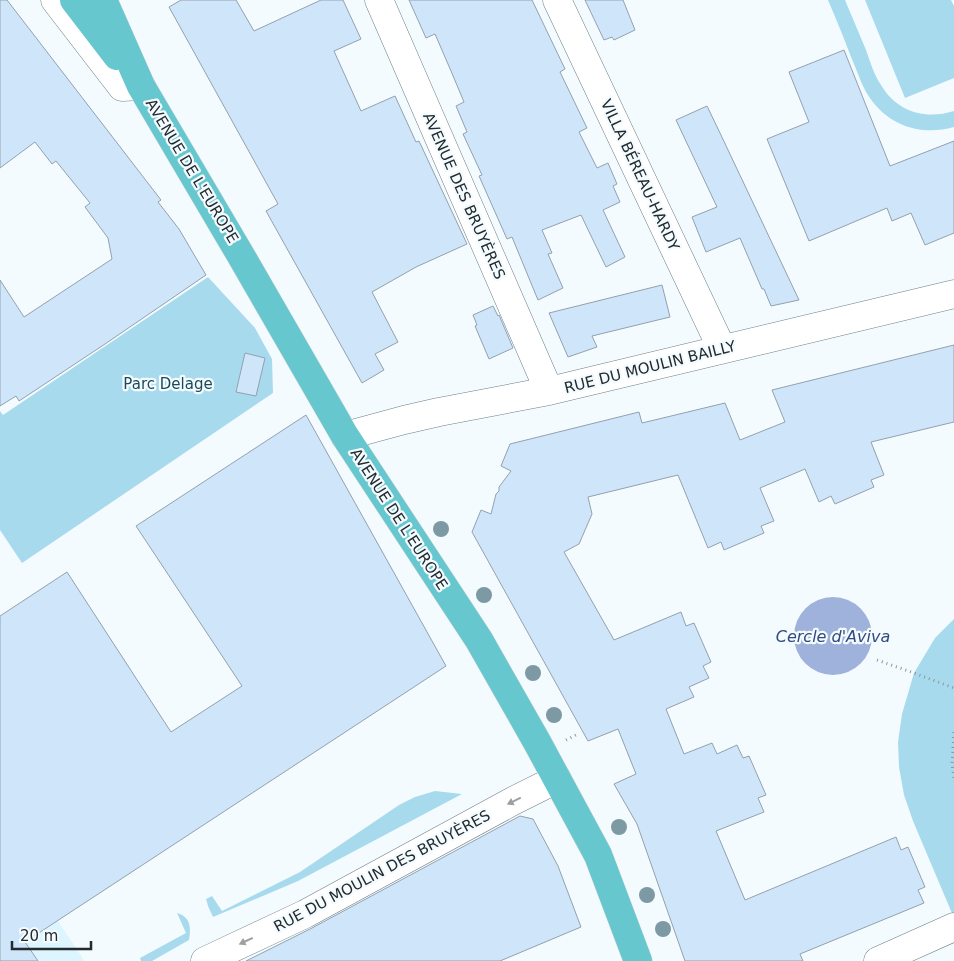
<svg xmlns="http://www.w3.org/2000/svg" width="954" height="961" font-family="'DejaVu Sans',sans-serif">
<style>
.built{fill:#ddf5fe}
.green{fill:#a8daee}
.water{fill:#9fb2db}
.building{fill:#cee5fa;stroke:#93a1ae}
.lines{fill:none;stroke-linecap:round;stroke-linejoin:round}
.minor-casing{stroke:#6d7f87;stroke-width:29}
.major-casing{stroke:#d3d5d5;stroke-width:29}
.path{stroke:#8d9598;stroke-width:3;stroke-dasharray:1 4;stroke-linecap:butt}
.minor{stroke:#fff;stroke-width:28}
.major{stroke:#66c7ce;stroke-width:28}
.tree{fill:#7d99a3}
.oneway{fill:#9ca0a1}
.labels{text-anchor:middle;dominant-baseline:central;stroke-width:4.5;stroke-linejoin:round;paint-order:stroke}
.street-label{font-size:15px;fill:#232b2e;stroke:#f3fbff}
.park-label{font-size:15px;fill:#1c4958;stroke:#f3fbff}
.water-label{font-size:16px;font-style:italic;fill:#33497e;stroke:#f3fbff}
</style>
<rect width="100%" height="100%" fill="#f3fbff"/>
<path class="built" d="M 0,835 L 80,954 L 84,961 L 0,961 Z"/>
<path class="green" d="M 828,0 L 845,0 C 852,17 859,33 866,50 C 870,61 874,75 881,85 C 897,112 925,120 954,111 L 954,127 C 918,137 885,124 866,92 C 860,81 856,68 851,57 C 844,38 836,19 828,0 Z
M 865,0 L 951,0 L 954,6 L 954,78 L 905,98 Z
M 208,277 L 255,328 L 272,359 L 273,393 L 22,563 L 0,530 L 0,411 L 3,415 Z
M 954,619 L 954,918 L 913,821 L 904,795 L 899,767 L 898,742 L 902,714 L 914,673 L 935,638 Z
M 435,791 L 462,794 L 298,881 L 213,917 L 208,906 L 206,899 L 212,896 L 222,911 L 300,872 L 399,805 L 415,797 Z
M 177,913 C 191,917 191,928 189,940 L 152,961 L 141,961 L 140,958 L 186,933 Z"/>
<path class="water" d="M794 636a39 39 0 1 1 78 0a39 39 0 1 1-78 0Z"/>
<path class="building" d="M 0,0 L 7,0 L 161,200 L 158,202 L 179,229 L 206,275 L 105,344 L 19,401 L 16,396 L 0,406 L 0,280 L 24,317 L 112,259 L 108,238 L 85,207 L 90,203 L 56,161 L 52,164 L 35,142 L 0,168 Z
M 181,0 L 236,0 L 254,31 L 321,0 L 343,0 L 361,39 L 334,51 L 361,111 L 395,96 L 416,142 L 419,141 L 467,244 L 416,267 L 372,292 L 398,342 L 375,354 L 384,370 L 362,383 L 266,211 L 278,204 L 169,7 Z
M 409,0 L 532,0 L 565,69 L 560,72 L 587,128 L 579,132 L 597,168 L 608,163 L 617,184 L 613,186 L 620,202 L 603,210 L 625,257 L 606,267 L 581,215 L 542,230 L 552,253 L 548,254 L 563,288 L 538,300 L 512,237 L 507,239 L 479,176 L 482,175 L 463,134 L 467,132 L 456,106 L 464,102 L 451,71 L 435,34 L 426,38 Z
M 585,0 L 623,0 L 635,30 L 614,40 L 612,37 L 604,40 Z
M 844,50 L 890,166 L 954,141 L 954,233 L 925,245 L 911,213 L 892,221 L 887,208 L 809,241 L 767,139 L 809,122 L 789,72 Z
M 707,106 L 720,133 L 799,300 L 771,306 L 764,289 L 762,289 L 740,238 L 706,252 L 692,217 L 717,207 L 676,120 Z
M 662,285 L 670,317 L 592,336 L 597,347 L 568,357 L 549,313 Z
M 493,306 L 498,316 L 499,315 L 513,348 L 489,359 L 475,326 L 477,325 L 473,315 Z
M 954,345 L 954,422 L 871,442 L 884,475 L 871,480 L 874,487 L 835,504 L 831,496 L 819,502 L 805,469 L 760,488 L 774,521 L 761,526 L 764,533 L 724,550 L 721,542 L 708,548 L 678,475 L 588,497 L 592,514 L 579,544 L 564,552 L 614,640 L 681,612 L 686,626 L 694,623 L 711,662 L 703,666 L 709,678 L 689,687 L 694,697 L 666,709 L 684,754 L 712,743 L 717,754 L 737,745 L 743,758 L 749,756 L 766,795 L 758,798 L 764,812 L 716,831 L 745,900 L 896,837 L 901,850 L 908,847 L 925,887 L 918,890 L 924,903 L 800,954 L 803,961 L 685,961 L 637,824 L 614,784 L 636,774 L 618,729 L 588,741 L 472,532 L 481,510 L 491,514 L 496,494 L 499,491 L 499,487 L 511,471 L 501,466 L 510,444 L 639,412 L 642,423 L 725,403 L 740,440 L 785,422 L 772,390 Z
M 245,353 L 265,358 L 256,396 L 236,392 Z
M 306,415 L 446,666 L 25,942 L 38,961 L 0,961 L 0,616 L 67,572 L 171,732 L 242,686 L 136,526 Z
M 520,816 L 533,819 L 558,866 L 581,927 L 500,961 L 246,961 L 312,928 Z"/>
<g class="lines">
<g class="minor-casing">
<path id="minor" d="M 55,0 L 122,87 L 141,86
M 379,0 L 549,391
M 557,0 L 722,349
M 345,436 L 404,420 L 439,412 L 549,391 L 954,294
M 205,961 L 305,914 L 513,801 L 557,779
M 878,961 L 954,927"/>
</g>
<g class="major-casing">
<path id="major" d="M 74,0 L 117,56
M 103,0 L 141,86 L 240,254 L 345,436 L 479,640 L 537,742 L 598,855 L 638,961"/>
</g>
<path class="path" d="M 877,660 L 914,673 L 954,688
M 954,732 L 952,764 L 954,778
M 566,740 L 576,735"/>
<use href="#minor" class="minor"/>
<use href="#major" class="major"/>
</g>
<g class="tree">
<circle cx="441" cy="529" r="8"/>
<circle cx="484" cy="595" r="8"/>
<circle cx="533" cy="673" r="8"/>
<circle cx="554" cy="715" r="8"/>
<circle cx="619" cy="827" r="8"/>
<circle cx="647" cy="895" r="8"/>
<circle cx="663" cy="929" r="8"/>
</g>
<defs><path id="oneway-solid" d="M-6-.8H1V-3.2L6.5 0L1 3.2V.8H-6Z" transform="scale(1.25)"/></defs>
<g class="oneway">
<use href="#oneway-solid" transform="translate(514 801) rotate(154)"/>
<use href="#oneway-solid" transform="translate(246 941) rotate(155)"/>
</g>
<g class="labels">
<g class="street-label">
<text transform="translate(192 171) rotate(59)">AVENUE DE L'EUROPE</text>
<text transform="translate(640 175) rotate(65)">VILLA BÉREAU-HARDY</text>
<text transform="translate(464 196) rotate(66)">AVENUE DES BRUYÈRES</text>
<text transform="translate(650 367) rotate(-14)">RUE DU MOULIN BAILLY</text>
<text transform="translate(399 519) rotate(57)">AVENUE DE L'EUROPE</text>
<text transform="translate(382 871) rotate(-28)">RUE DU MOULIN DES BRUYÈRES</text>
</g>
<g class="park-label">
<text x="168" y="384">Parc Delage</text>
</g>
<g class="water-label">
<text x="833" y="636">Cercle d'Aviva</text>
</g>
</g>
<path d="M12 941v8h79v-8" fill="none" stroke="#232b2e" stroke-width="2.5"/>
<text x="20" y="941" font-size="15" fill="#232b2e" stroke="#f3fbff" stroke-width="4" paint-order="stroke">20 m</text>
</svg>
